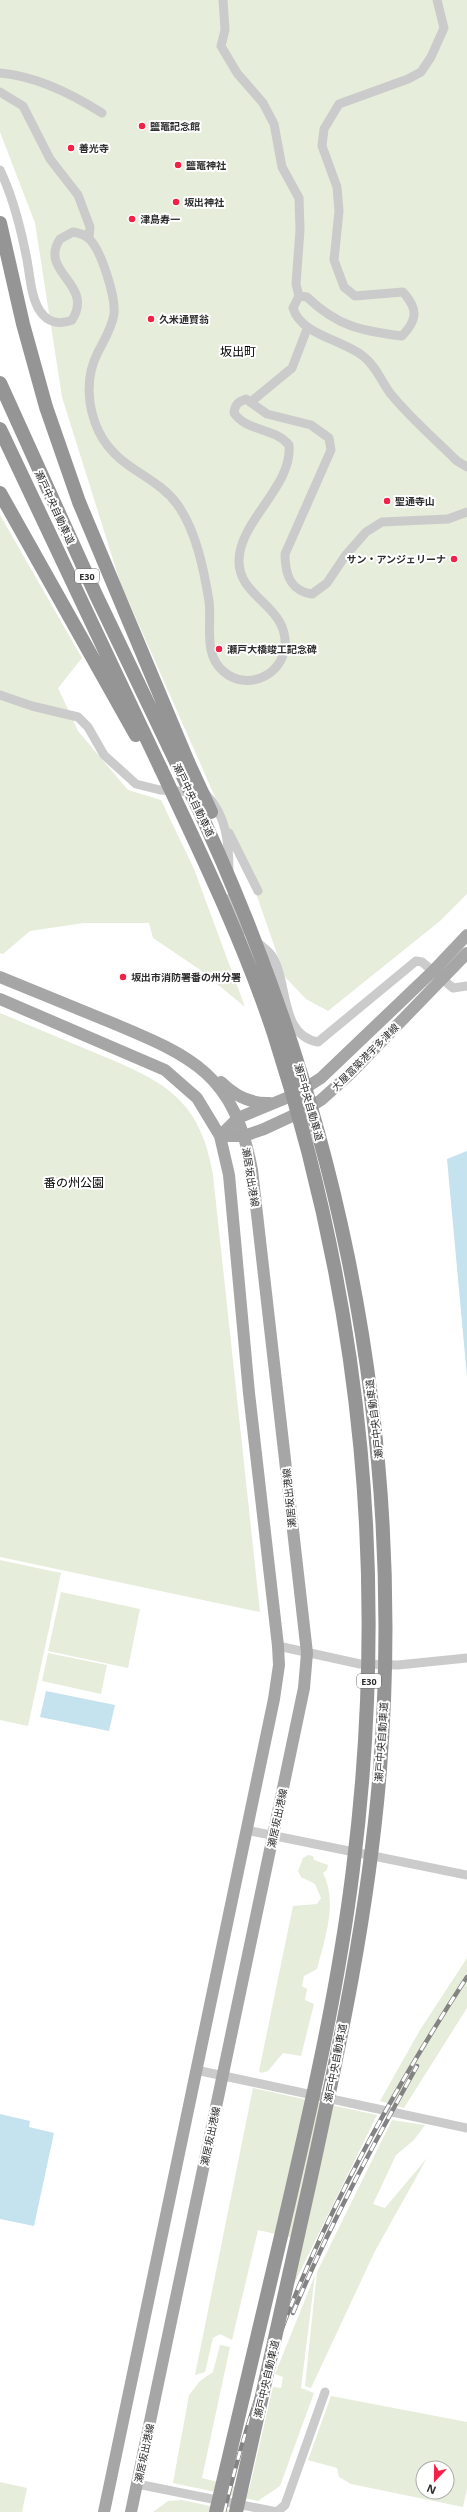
<svg xmlns="http://www.w3.org/2000/svg" width="467" height="2512" font-family="'Noto Sans','Noto Sans JP',sans-serif">
<style>
.green{fill:#e6edda;fill-rule:evenodd}
.water{fill:#c4e3ee}
.lines{fill:none;stroke-linecap:round;stroke-linejoin:round}
.minor{stroke:#cbcbcb;stroke-width:9}
.major{stroke:#a6a6a6;stroke-width:12}
.highway{stroke:#959595;stroke-width:14}
.rail-casing{stroke:#838383;stroke-width:4.5}
.rail{stroke:#fff;stroke-width:3;stroke-dasharray:9;stroke-linecap:butt}
.highway-bridge{stroke:#959595;stroke-width:14}
.poi-dot{fill:#f32148;stroke:#fff;stroke-width:1.5}
.labels{text-anchor:middle;dominant-baseline:central;stroke-width:4;stroke-linejoin:round;paint-order:stroke}
.shield{fill:#fff;stroke:#6d6d6d;stroke-width:1}
.shield-label{font-size:9px;font-weight:bold;fill:#2e2e2e}
.poi-label{font-size:10px;font-weight:bold;fill:#2e2e2e;stroke:#fff;text-anchor:start}
.street-label{font-size:10px;fill:#2e2e2e;stroke:#fff}
.quarter-label{font-size:12px;fill:#000;stroke:#fff}
</style>
<rect width="100%" height="100%" fill="#fff"/>
<path class="green" d="M 0,0 L 467,0 L 467,894 L 440,921 L 328,1011 L 306,999 L 285,977 L 250,876 L 120,582 L 62,397 L 35,223 L 0,132 Z
M 0,515 L 82,658 L 58,688 L 78,731 L 128,790 L 161,800 L 194,869 L 245,1007 L 199,969 L 153,938 L 149,923 L 84,923 L 30,931 L 3,954 L 0,953 Z
M 0,1013 C 31,1026 62,1039 93,1052 C 161,1080 200,1096 213,1175 L 260,1612 L 0,1557 Z
M 0,1560 L 61,1573 L 28,1726 L 0,1720 Z
M 61,1592 L 140,1609 L 128,1668 L 48,1651 Z
M 48,1653 L 107,1665 L 101,1694 L 42,1681 Z
M 308,1855 L 313,1856 L 314,1860 L 328,1865 L 327,1870 L 323,1873 C 338,1903 325,1938 317,1969 L 304,1976 L 302,1986 L 307,1989 L 305,2000 L 314,2004 L 301,2056 L 283,2053 L 268,2071 L 261,2073 L 259,2071 L 293,1906 L 317,1904 L 321,1898 L 315,1884 L 301,1877 L 298,1871 L 303,1858 Z
M 467,1958 L 467,2008 L 404,2108 L 380,2101 L 420,2030 Z
M 253,2088 L 377,2115 L 289,2294 L 302,2240 L 258,2230 L 232,2340 L 220,2334 L 213,2338 L 205,2372 L 195,2375 Z
M 392,2120 L 425,2125 L 414,2140 L 396,2155 L 373,2204 L 385,2208 L 427,2158 L 375,2251 L 311,2388 L 305,2386 L 317,2272 Z
M 315,2275 L 301,2388 L 314,2393 L 280,2486 L 258,2501 L 173,2483 L 189,2395 L 200,2381 L 213,2372 L 220,2345 L 230,2347 L 202,2478 L 249,2490 L 273,2387 L 281,2388 L 283,2377 L 275,2374 Z
M 331,2396 L 467,2422 L 467,2489 L 463,2507 L 351,2484 L 339,2477 L 337,2468 L 308,2460 ZM 423,2468 L 447,2468 L 447,2492 L 423,2492 Z
M 0,2482 L 27,2488 L 22,2512 L 0,2512 Z
M 182,2500 L 238,2512 L 153,2512 L 168,2501 Z"/>
<path class="water" d="M 467,1151 L 467,1377 L 447,1159 Z
M 46,1691 L 115,1705 L 109,1731 L 40,1717 Z
M 0,2114 L 30,2121 L 29,2127 L 54,2133 L 34,2226 L 0,2219 Z"/>
<g class="lines">
<path class="minor" d="M 223,0 L 225,30 L 221,46 L 237,73 L 263,103 L 274,124 L 282,167 L 299,198 L 300,230 L 296,284 L 299,296
M 437,0 L 444,28 L 431,57 L 421,72 L 408,79 L 339,104 L 324,129 L 322,146 L 337,187 L 339,211 L 334,260 L 344,287 L 355,296 L 403,292 C 418,309 418,319 402,336 C 361,331 337,326 307,297 L 299,296 L 293,308 C 301,335 341,339 363,356 C 376,366 381,381 390,393 C 410,418 435,439 457,461 L 467,467
M 0,73 C 37,76 72,94 102,113
M 0,92 L 23,106 L 50,159 L 78,195 L 90,227 L 89,238
M 0,170 C 13,197 20,225 26,255 C 30,272 30,296 40,311 C 48,323 60,325 72,320 C 95,284 38,272 60,239 L 73,232 C 79,233 84,234 88,238 C 101,248 116,298 114,314 C 112,328 104,340 98,352 C 85,377 87,407 99,432 C 118,470 155,474 177,504 C 196,530 204,570 209,601 C 212,625 203,654 223,671 C 249,694 288,672 285,639 C 282,604 238,596 239,560 C 240,520 293,486 289,445 C 274,427 247,432 234,413 C 235,404 238,402 246,399 L 267,414 L 311,425 L 329,438 L 331,450 L 285,554 C 285,574 290,591 312,594 L 327,583 L 345,556 L 366,532 L 382,522 L 448,519 L 467,512
M 252,401 L 292,368 L 307,329
M 0,695 L 32,706 L 78,717 L 88,727 L 104,755 L 136,784 L 160,790 L 194,792
M 206,794 C 227,816 229,844 229,873
M 229,833 L 258,891
M 231,897 L 244,930
M 256,941 C 261,946 268,950 272,956 C 289,983 279,1035 318,1042 L 416,961 L 422,962 L 453,988 L 467,986
M 278,1646 L 360,1664 L 398,1665 L 467,1658
M 246,1830 L 467,1875
M 196,2070 L 467,2128
M 137,2484 L 277,2512 L 285,2505 L 325,2392"/>
<path class="major" d="M 0,977 C 37,992 73,1007 110,1022 C 194,1057 234,1074 252,1170 L 307,1653 L 304,1688 L 131,2512
M 0,999 L 165,1070 L 197,1098 L 220,1136 L 229,1175 L 249,1393 L 278,1646 L 279,1665 L 274,1699 L 104,2512
M 221,1082 C 235,1096 250,1104 270,1103
M 220,1136 L 238,1118 L 296,1094 L 321,1078 L 433,971 L 467,935
M 220,1136 L 244,1136 L 264,1129 L 305,1110 L 321,1100 L 350,1074 L 467,953"/>
<path class="highway" d="M 0,223 L 23,324 L 46,407 L 79,502 L 188,762
M 0,383 L 96,595 L 178,766
M 0,429 L 161,769
M 0,493 L 136,735"/>
<g class="rail-casing">
<path id="rail" d="M 293,2313 C 328,2228 372,2147 417,2066
M 224,2512 C 271,2317 358,2144 467,1977"/>
</g>
<use href="#rail" class="rail"/>
<path class="highway-bridge" d="M 188,762 L 211,812
M 178,766 C 333,1081 407,1418 380,1769 C 369,1910 339,2049 309,2186 C 285,2295 260,2403 236,2512
M 161,769 C 202,856 244,943 274,1034 C 363,1309 389,1583 353,1869 C 338,1991 310,2112 282,2232 C 260,2325 238,2419 216,2512"/>
</g>
<g class="poi-dot">
<circle cx="142" cy="126" r="4"/>
<circle cx="71" cy="148" r="4"/>
<circle cx="178" cy="165" r="4"/>
<circle cx="176" cy="202" r="4"/>
<circle cx="132" cy="219" r="4"/>
<circle cx="151" cy="319" r="4"/>
<circle cx="387" cy="501" r="4"/>
<circle cx="454" cy="559" r="4"/>
<circle cx="219" cy="649" r="4"/>
<circle cx="123" cy="977" r="4"/>
</g>
<g class="labels">
<g class="shield">
<rect x="75" y="569" width="24" height="14" rx="3"/>
<rect x="357" y="1674" width="24" height="14" rx="3"/>
</g>
<g class="shield-label">
<text x="87" y="576">E30</text>
<text x="369" y="1681">E30</text>
</g>
<g class="poi-label">
<text x="150" y="126">鹽竈記念館</text>
<text x="79" y="148">善光寺</text>
<text x="186" y="165">鹽竈神社</text>
<text x="184" y="202">坂出神社</text>
<text x="140" y="219">津島寿一</text>
<text x="159" y="319">久米通賢翁</text>
<text x="395" y="501">聖通寺山</text>
<text x="446" y="559" text-anchor="end">サン・アンジェリーナ</text>
<text x="227" y="649">瀬戸大橋竣工記念碑</text>
<text x="131" y="977">坂出市消防署番の州分署</text>
</g>
<g class="street-label">
<text transform="translate(55 507) rotate(65)">瀬戸中央自動車道</text>
<text transform="translate(194 800) rotate(64)">瀬戸中央自動車道</text>
<text transform="translate(365 1057) rotate(-45)">大屋冨築港宇多津線</text>
<text transform="translate(309 1102) rotate(74)">瀬戸中央自動車道</text>
<text transform="translate(251 1177) rotate(81)">瀬居坂出港線</text>
<text transform="translate(374 1419) rotate(-97)">瀬戸中央自動車道</text>
<text transform="translate(289 1498) rotate(-96)">瀬居坂出港線</text>
<text transform="translate(381 1742) rotate(-86)">瀬戸中央自動車道</text>
<text transform="translate(277 1818) rotate(-78)">瀬居坂出港線</text>
<text transform="translate(335 2063) rotate(-79)">瀬戸中央自動車道</text>
<text transform="translate(210 2136) rotate(-78)">瀬居坂出港線</text>
<text transform="translate(266 2379) rotate(-77)">瀬戸中央自動車道</text>
<text transform="translate(144 2453) rotate(-78)">瀬居坂出港線</text>
</g>
<g class="quarter-label">
<text x="238" y="351">坂出町</text>
<text x="74" y="1182">番の州公園</text>
</g>
</g>
<g transform="translate(435 2480) rotate(202)"><circle r="19" fill="#ffffff" stroke="#ababab"/>
<path d="M0-3L7 15L0 10L-7 15Z" fill="#f32148"/>
<text y="-6" font-size="11" font-weight="bold" text-anchor="middle" fill="#2e2e2e">N</text>
</g>
</svg>
